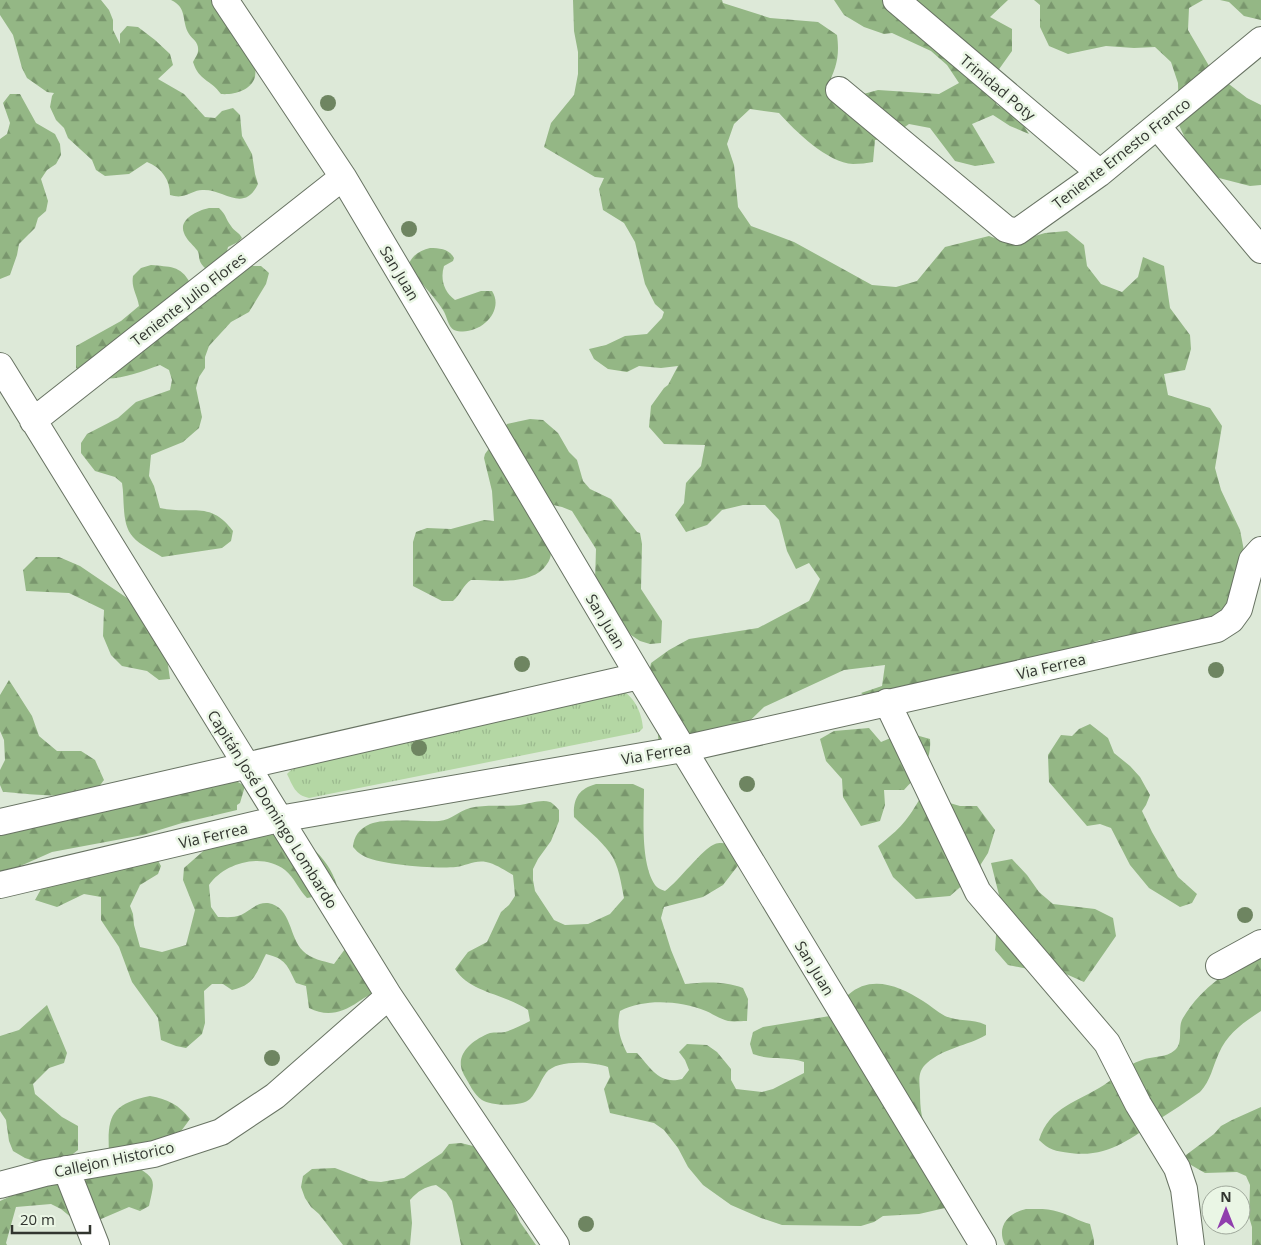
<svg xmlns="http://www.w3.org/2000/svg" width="1261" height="1245" font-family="'Open Sans',sans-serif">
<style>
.grass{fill:url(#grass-tufts)}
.forest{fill:url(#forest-firs)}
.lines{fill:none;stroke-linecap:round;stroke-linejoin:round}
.minor-casing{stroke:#687363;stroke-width:28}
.minor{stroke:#fff;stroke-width:26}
.tree{fill:#6e8561}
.labels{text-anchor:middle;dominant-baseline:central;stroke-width:5;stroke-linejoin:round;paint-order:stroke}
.street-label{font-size:15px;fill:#31352f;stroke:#eaf6e5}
</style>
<defs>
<pattern id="grass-tufts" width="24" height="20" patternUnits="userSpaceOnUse" patternTransform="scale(1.25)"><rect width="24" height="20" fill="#b4d7a4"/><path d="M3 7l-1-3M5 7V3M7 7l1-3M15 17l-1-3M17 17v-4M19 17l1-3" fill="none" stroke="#9bb98e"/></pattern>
<pattern id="forest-firs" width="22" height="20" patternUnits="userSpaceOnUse" patternTransform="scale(1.25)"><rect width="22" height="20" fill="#94b785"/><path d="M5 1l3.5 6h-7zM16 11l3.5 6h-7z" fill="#79966d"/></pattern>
</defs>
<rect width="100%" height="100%" fill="#dde9d8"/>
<path class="grass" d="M 619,689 C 634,695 642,713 643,728 L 639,732 L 309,798 C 295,795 293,786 287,774 L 291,770 L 300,766 Z"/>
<path class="forest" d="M 0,0 L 101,0 L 109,10 L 113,20 L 113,30 L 120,44 L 120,34 L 127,26 L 138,27 L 155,40 L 170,54 L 173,65 L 158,79 L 184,94 L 205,117 L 215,118 L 222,111 L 233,108 L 240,115 L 242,136 L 252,154 L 255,174 L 258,184 C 244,213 225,190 204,190 C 196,189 189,195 182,196 C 178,197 174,196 170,195 C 170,180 162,168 147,162 L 129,174 L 105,176 L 96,170 L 92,160 L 68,138 L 64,128 L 56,120 L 50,107 L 52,96 L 54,93 L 47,92 L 27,78 L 22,68 L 13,35 L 0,15 Z
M 171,0 L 225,0 L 238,34 L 237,44 L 255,56 C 255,62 256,71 255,77 C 251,91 233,95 221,94 C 210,79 199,81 193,62 C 195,58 198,54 198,51 C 199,42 193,40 189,34 C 181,21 188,8 171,0 Z
M 573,0 L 722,0 L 723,3 L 770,18 L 818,22 L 837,35 C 840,57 836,68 827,87 L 838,101 L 878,90 L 939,94 L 959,83 L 947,65 L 931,51 L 892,33 L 884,34 L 864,27 L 844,15 L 834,0 L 1008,0 L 990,17 L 1012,29 L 1012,51 L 987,86 L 997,105 L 1018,116 L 1029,134 L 1010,126 L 993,115 L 972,124 L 995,163 L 975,166 L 955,161 L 930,128 L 909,124 L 891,137 L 875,140 L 873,162 C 867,163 860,164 853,164 C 828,163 795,131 779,113 L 750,109 L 734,124 L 727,144 L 734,165 L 738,207 L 751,226 L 794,242 L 872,285 L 896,287 L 917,281 L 945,247 L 989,236 L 1003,241 L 1018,241 L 1045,233 L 1067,231 L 1084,245 L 1087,266 L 1101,284 L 1122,292 L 1138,277 L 1143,257 L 1164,266 L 1170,308 L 1190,335 L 1191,349 L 1185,370 L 1164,374 L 1168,395 L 1210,408 L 1222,426 L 1215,468 L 1221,490 L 1240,530 L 1251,587 L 1207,640 L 1100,640 L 1058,655 L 880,706 L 861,693 L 882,686 L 885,665 L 844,670 L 764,707 L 716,754 C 699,764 676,755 659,749 L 656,704 L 647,683 L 651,663 L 669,650 L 689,639 L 758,628 L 809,601 L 820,579 L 809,563 L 796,569 L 787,551 L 779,520 L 765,505 L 743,505 L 722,510 L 707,525 L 686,532 L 675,515 L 684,503 L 686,483 L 701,466 L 705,445 L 664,444 L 649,427 L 651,406 L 664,388 L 668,385 L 678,366 L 661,368 L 639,366 L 627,372 L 608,369 L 594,359 L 589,349 L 606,345 L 625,336 L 647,334 L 662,318 L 664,312 L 655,304 L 645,284 L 635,242 L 624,223 L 603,210 L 599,189 L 604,178 L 595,177 L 544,147 L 551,123 L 574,95 L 578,74 L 578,52 L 574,31 Z
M 1034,0 L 1203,0 L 1189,8 L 1188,30 L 1212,71 L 1247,98 L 1261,105 L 1261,185 L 1250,186 L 1215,177 L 1188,145 L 1179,125 L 1178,83 L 1171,62 L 1155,47 L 1134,48 L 1106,46 L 1068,54 L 1049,46 L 1040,27 L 1040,5 Z
M 1220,0 L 1261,0 L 1261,20 L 1244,16 L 1229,2 Z
M 10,94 L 20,94 L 36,123 L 55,134 L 60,144 L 61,155 L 56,164 L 47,170 L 41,179 L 48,201 L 46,211 L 38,218 L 35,228 L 19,244 L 17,255 L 10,275 L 0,279 L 0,139 L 7,134 L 10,123 L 3,103 Z
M 209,208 L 219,208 C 227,216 225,218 231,226 C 234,231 239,232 242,238 L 238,242 L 228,247 L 224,263 L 206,269 C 195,259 202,255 196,249 C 192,244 186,239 184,233 C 178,219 199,210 209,208 Z
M 430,248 C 440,248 449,249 454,258 L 453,261 L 444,266 C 440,279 444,292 455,300 L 481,291 L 492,291 C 506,313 476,338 454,330 C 448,327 447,316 443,310 C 438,302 431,294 424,286 C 422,284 418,281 416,278 C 413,274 411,269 409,264 C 412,255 421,250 430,248 Z
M 151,265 C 169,267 181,265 190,283 L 250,266 L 261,266 L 269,273 L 266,284 L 249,312 L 231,322 L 209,346 L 205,357 L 205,368 L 199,377 L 196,388 L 202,417 L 199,428 L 183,442 L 151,455 L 149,476 L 154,486 L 160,508 C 192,515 210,500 233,531 L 231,541 L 222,548 L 162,557 C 153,551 140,545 133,537 C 121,524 125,500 122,483 L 115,477 L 95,471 L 81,453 L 81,443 L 87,434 L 118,418 L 136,402 L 170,390 L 172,380 L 169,370 L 160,365 C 132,375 102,388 76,368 L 76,346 L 121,321 L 139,306 C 137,294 131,288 133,276 L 141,268 Z
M 530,419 L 543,420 L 558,433 L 569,452 L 577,460 L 583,481 L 590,489 L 611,499 L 637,532 L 640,533 L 642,544 L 641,589 L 662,621 L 661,643 L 650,644 L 640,641 L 631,635 L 610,608 L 595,581 L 596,549 L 572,511 L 562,507 L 540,502 C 533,520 531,523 543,540 C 545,543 550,546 550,550 C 552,554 550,560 547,564 C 533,586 495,580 471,580 C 463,585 461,594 453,601 L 442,601 L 413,586 L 413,542 L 416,532 L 427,528 L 451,529 L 484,520 L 494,521 L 492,491 L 484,458 L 485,454 L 507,424 Z
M 36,557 L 59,557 L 80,566 L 130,600 L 167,658 L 170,679 L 159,680 L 147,671 L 122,666 L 111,655 L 103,636 L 104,610 L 69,593 L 26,591 L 23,570 Z
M 9,680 L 32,716 L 39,736 L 57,751 L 81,751 L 95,760 L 104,780 C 101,784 97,790 93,792 C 79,800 20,793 3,792 L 0,785 L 0,770 L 5,760 L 4,740 L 0,731 L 0,695 Z
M 1090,724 L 1108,738 L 1114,753 L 1130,766 L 1140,777 L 1150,795 L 1146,805 L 1142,811 L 1152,832 L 1178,877 L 1197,894 L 1192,903 L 1180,907 L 1149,888 L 1130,865 L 1111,828 L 1100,824 L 1087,826 L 1049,782 L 1048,755 L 1061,735 L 1072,736 L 1079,729 Z
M 869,728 L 881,742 L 905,732 L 930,739 C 932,763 919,773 904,790 L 884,790 L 885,805 L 880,821 L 861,826 L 843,797 L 842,779 L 826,761 L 820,739 L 834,731 Z
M 208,765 L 245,786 L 240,803 L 237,805 L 237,810 L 182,823 L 143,835 L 52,852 L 0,875 L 0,824 L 111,800 L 176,768 Z
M 596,784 L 633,784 L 644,789 C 644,815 640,863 655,885 C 657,888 662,890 665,891 C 679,881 702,849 715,844 C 720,842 729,844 735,844 L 743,859 L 723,885 L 703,897 L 664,907 L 661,918 L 671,950 L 685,984 C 705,982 725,981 743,988 L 748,999 L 747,1021 C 741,1021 734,1022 728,1021 C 720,1019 713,1014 706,1011 C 680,1001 646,998 620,1011 C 616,1027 620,1039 627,1053 L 637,1053 C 651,1068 659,1085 682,1079 L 689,1070 L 685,1060 L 679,1052 L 687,1044 L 707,1045 L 717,1052 L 731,1069 L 731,1080 L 736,1089 L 762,1092 L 773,1089 L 804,1073 L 804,1062 C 787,1056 770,1061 753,1054 L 750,1044 L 753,1032 L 763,1027 L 836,1015 C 840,1009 843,999 848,995 C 871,974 900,986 923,1001 C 930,1005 937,1012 945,1016 C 959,1022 971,1018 986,1025 L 986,1035 C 967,1046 944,1048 927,1063 C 918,1071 919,1079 920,1091 C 920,1108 921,1123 931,1138 C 938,1150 953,1162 956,1177 C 957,1183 954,1193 954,1200 L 945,1208 L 919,1214 L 883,1216 L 874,1222 L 861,1226 L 782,1225 L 761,1218 L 731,1205 L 703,1185 L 688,1167 L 678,1148 L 664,1130 L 654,1123 L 610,1113 L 604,1089 L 610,1077 L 608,1067 C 593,1062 557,1059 546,1073 C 540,1081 537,1092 530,1099 C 522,1107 491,1106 482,1100 C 474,1095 469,1083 464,1075 C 453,1055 472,1040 490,1033 C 495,1032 500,1033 505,1032 C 514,1029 522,1025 530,1021 L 528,1010 C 506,994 470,993 455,969 L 468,952 L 487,942 L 501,912 L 509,905 L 515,896 L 513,875 C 504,870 496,864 486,862 C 474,860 466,866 456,867 C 436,869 377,865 362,855 C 358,853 356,850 353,847 C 354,836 359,829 370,824 C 387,818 420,822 439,821 C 452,820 458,811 470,808 C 486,804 504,807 520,805 C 529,804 541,799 550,802 C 553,803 557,808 559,810 L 559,821 L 551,841 L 538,859 L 533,869 L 533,880 L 535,891 L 554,920 L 565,925 L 588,924 L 610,914 L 624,898 C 621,884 619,865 610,853 C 600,839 586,829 574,817 C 573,799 578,789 596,784 Z
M 922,795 L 960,806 L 977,806 L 995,830 L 988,853 L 974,875 L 950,896 L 916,899 L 893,877 L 878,846 C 901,828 907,821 922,795 Z
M 240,835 C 254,835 274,833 287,836 C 316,842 338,872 340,901 L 313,897 L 307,898 C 299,890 294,877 285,870 C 262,852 224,863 209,885 L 211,907 L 218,917 C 226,917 234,918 241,915 C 251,910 257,902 268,903 C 292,907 289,938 303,951 C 311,959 323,961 334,964 L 345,949 L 378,955 L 385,964 L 384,975 L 373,995 C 367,995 363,999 358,1002 C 342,1013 327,1017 309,1008 L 306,986 L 296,983 C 287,965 286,959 266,954 C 256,973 255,985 232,990 L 223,984 L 212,984 L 204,991 L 205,1023 L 202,1034 L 186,1048 L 176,1046 L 161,1040 L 158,1018 L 132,982 L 119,947 L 101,920 L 101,897 L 84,894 L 57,907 L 35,900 L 50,873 L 157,859 L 161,866 L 158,874 L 140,885 L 130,906 L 133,914 L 134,925 L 140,947 L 162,952 L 186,945 L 195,910 L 183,880 L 184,868 L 209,846 Z
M 1012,859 L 1027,875 L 1039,892 L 1053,904 L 1095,909 L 1113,918 L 1116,936 L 1084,982 L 1066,974 L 1033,970 L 1008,965 L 995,950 L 997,921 L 1001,903 L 991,863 Z
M 1261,952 L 1261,1011 C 1244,1022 1227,1034 1219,1053 C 1212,1068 1211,1080 1200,1092 C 1186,1102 1172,1111 1158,1120 C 1129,1140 1107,1158 1070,1153 C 1055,1151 1049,1150 1039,1140 C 1050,1106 1078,1102 1104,1085 C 1118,1076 1125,1065 1142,1060 C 1151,1056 1167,1058 1175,1050 C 1184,1042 1177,1027 1183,1018 C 1202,986 1230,970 1261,952 Z
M 47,1005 L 67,1053 L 64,1063 L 49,1068 L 33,1084 L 35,1094 L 62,1117 L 78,1126 L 78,1150 L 69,1157 L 37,1162 L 25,1158 L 13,1151 L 9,1141 L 6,1120 L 0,1111 L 0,1036 L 19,1030 Z
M 150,1096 C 168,1099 179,1105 190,1119 L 176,1138 L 133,1164 C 157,1180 155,1178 149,1206 L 140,1211 L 129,1207 L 87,1225 L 78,1223 L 61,1209 L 51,1204 L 16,1207 L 6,1243 L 7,1245 L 0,1245 L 0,1201 L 109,1152 C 107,1115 112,1104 150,1096 Z
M 1261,1107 L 1261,1245 L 1252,1245 L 1252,1227 L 1249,1217 L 1250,1185 L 1246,1176 L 1237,1172 L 1205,1173 L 1184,1161 L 1186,1155 L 1214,1134 L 1221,1126 L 1232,1120 Z
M 461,1143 L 473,1146 L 483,1151 L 507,1190 L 520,1222 L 536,1245 L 461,1245 L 452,1201 L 446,1192 L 436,1185 C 424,1187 418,1191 410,1200 L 412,1223 L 410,1245 L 343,1245 L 319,1214 L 311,1207 L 305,1198 L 301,1187 L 303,1176 L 312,1169 L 335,1168 L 369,1181 L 381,1182 L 404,1178 L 442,1153 L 449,1144 Z
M 1026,1209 C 1037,1209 1048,1208 1059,1212 C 1070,1215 1078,1221 1090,1224 L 1094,1240 L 1094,1245 L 1005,1245 C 996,1227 1008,1213 1026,1209 Z"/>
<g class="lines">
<g class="minor-casing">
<path id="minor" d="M 225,0 L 343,177 L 639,676 L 983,1245
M 896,0 L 1100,173
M 839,90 L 1006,229 L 1017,232 L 1100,173 L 1261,40
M 1157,126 L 1261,250
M 0,366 L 389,996 L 556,1245
M 33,421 L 343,177
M 887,702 L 978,892 L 1107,1043 L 1138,1104 L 1177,1168 L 1184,1189 L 1191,1245
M 0,822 L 639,676
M 0,885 L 279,819 L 683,749 L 1217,629 L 1231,620 L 1239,609 L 1252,560 L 1261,550
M 1219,966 L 1261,943
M 66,1169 L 96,1245
M 0,1185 L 45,1173 L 154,1154 L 221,1132 L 275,1096 L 389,996"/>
</g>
<use href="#minor" class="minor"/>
</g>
<g class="tree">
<circle cx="328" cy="103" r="8"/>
<circle cx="409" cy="229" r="8"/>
<circle cx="522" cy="664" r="8"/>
<circle cx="1216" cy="670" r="8"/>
<circle cx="419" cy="748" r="8"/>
<circle cx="747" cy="784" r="8"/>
<circle cx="1245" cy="915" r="8"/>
<circle cx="272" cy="1058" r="8"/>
<circle cx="586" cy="1224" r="8"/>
</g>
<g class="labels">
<g class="street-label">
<text transform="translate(998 87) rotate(40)">Trinidad Poty</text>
<text transform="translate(1121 153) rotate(-38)">Teniente Ernesto Franco</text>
<text transform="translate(400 273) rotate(59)">San Juan</text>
<text transform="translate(188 299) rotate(-38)">Teniente Julio Flores</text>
<text transform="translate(606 621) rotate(59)">San Juan</text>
<text transform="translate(1051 666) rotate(-13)">Via Ferrea</text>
<text transform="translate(656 753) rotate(-10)">Via Ferrea</text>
<text transform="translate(273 809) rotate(58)">Capitán José Domingo Lombardo</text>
<text transform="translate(213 835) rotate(-13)">Via Ferrea</text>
<text transform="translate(815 968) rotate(59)">San Juan</text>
<text transform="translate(114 1159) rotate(-12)">Callejon Historico</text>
</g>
</g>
<g transform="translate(1226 1210)"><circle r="24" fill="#eaf6e5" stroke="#a0a99c"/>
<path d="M0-4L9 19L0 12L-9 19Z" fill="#903ead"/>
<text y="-8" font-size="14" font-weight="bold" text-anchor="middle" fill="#31352f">N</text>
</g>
<path d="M12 1225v8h78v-8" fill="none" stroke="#31352f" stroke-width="2.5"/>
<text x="20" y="1225" font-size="15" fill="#31352f" stroke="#eaf6e5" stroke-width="4" paint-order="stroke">20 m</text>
</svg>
